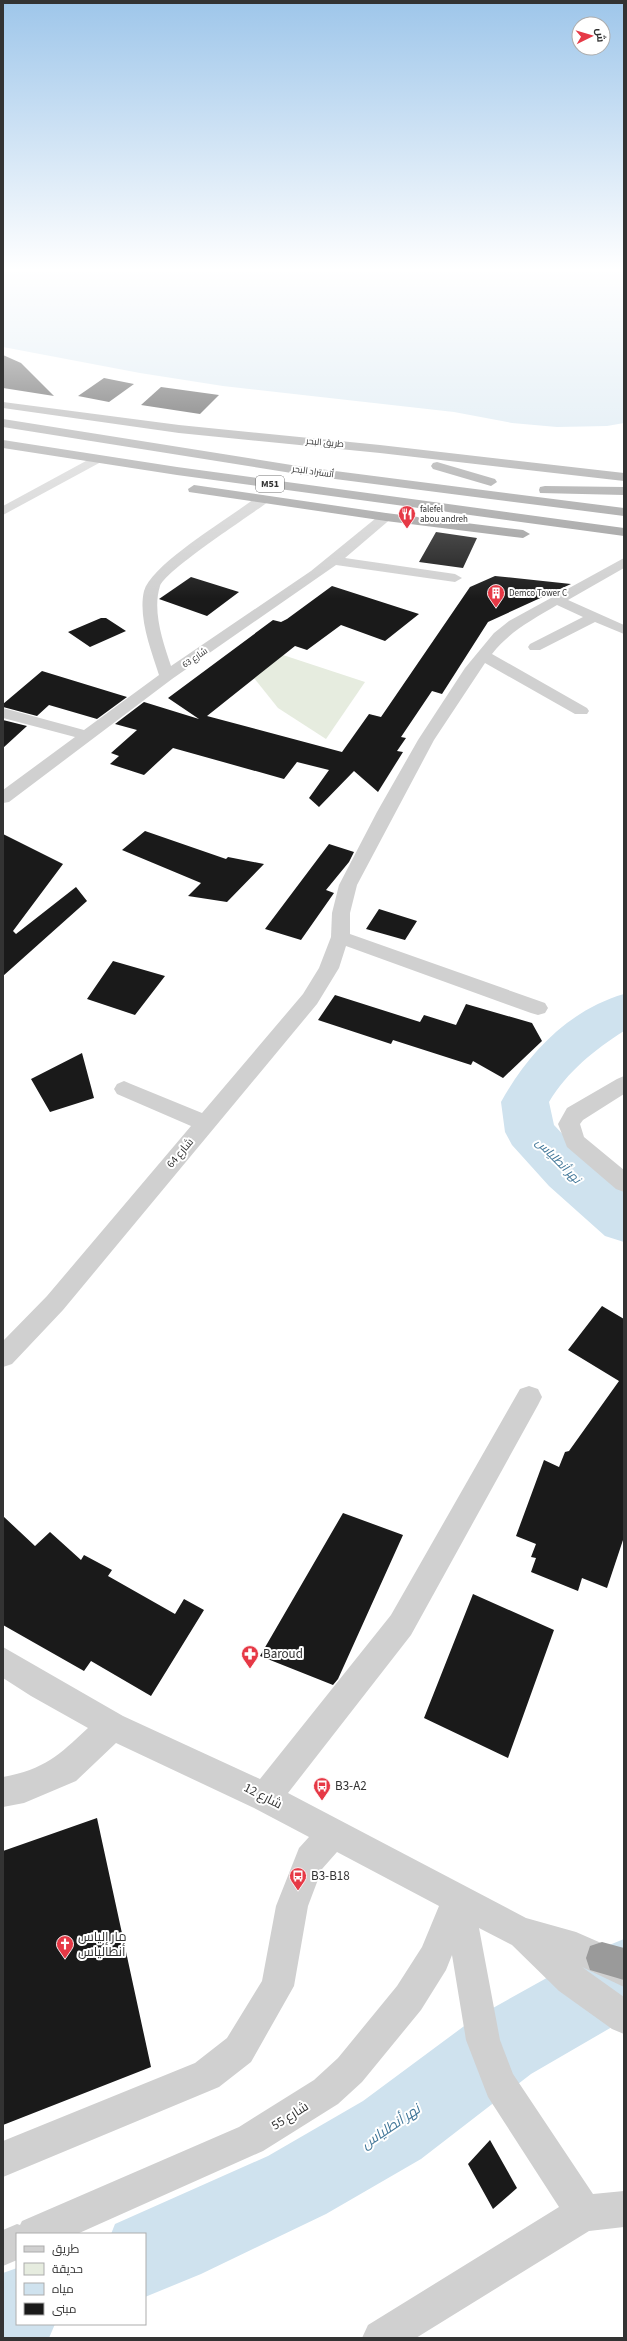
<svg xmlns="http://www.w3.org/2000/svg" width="627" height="2341" font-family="'Source Sans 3',Cairo,sans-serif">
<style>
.green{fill:#e6ecdf}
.water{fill:#cfe2ee}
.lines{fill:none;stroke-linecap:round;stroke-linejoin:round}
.river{fill:#cfe2ee;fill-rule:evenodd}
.building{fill:#1a1a1a}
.minor{fill:#d0d0d0;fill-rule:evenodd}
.highway{fill:#9a9a9a;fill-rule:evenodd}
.labels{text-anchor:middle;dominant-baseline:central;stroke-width:4;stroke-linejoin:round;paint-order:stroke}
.far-street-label{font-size:9px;fill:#333;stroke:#fff}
.far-poi-label{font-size:9px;fill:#333;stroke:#fff;text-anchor:start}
.shield{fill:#fff;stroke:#707070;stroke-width:1}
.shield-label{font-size:10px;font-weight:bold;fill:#333}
.street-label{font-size:11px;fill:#333;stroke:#fff}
.water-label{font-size:12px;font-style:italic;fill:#3f7597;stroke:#fff}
.near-poi-label{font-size:13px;fill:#333;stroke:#fff;text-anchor:start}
.near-street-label{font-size:13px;fill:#333;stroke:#fff}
.near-water-label{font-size:14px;font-style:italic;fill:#3f7597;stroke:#fff}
</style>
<rect width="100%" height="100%" fill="#fff"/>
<path class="green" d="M 283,655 L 365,682 L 326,739 L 278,708 L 254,678 Z"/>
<path class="water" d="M 3,272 L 624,272 L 624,423 L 607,426 L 557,427 L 512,423 L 454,412 L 223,386 L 140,373 L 3,347 Z"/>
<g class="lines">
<path class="river" d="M 624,994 L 624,1031 C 594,1050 568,1071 549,1102 L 554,1125 L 585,1158 L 624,1191 L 624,1242 L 605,1236 L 549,1186 L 512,1145 L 505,1132 L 501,1102 C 528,1053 569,1010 624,994 Z
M 624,1939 L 624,2020 L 531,2074 L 421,2159 L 326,2214 L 201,2274 L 145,2297 L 145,2234 L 111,2234 L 115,2224 L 268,2156 L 363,2101 L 475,2018 L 597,1950 Z
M 17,2268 L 17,2324 L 55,2324 L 49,2338 L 3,2338 L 3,2273 Z"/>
</g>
<path class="building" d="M 3,355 L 21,363 L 54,396 L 3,388 Z
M 104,378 L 134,384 L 109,402 L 78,396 Z
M 161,387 L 219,395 L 200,414 L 141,405 Z
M 436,532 L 477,538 L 463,568 L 419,562 Z
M 495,576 L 571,584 L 488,622 L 442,694 L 432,691 L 401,737 L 406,738 L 397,751 L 403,752 L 378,792 L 354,771 L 319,807 L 309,798 L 329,770 L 297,762 L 284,779 L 173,748 L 144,775 L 110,764 L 119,756 L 111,753 L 137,730 L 115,724 L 144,702 L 199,719 L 168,698 L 273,620 L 281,622 L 287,619 L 332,586 L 419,614 L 385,641 L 341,625 L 307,650 L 295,646 L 207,716 L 342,752 L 369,714 L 381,717 L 470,587 Z
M 191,577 L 239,592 L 207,616 L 159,599 Z
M 101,618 L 106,618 L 126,631 L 90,647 L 68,632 Z
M 42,671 L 127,697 L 97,719 L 49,705 L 37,716 L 3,707 L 3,704 Z
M 3,720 L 27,726 L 3,748 Z
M 145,831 L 226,859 L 228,857 L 264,864 L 227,902 L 188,896 L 201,883 L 122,850 Z
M 3,834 L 63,864 L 13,931 L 16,934 L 76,887 L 87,901 L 3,976 Z
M 329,844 L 354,852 L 349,862 L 326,890 L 334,893 L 301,940 L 265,929 Z
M 379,909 L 417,921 L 405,940 L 366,929 Z
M 113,961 L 165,976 L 135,1015 L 87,999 Z
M 335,995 L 420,1022 L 424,1015 L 456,1025 L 466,1004 L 532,1023 L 542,1041 L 503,1078 L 473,1061 L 471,1065 L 393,1040 L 391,1044 L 318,1020 Z
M 82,1053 L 94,1098 L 50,1112 L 31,1079 Z
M 602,1306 L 624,1319 L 624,1537 L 607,1588 L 582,1578 L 578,1591 L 531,1572 L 536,1558 L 531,1557 L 536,1544 L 516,1536 L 544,1460 L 559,1467 L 565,1452 L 569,1451 L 619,1381 L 568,1350 Z
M 343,1513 L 403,1535 L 338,1679 L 333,1685 L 260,1656 Z
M 3,1516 L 35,1546 L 50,1532 L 81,1560 L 84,1555 L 112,1570 L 108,1576 L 175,1614 L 184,1599 L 204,1610 L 151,1696 L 91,1661 L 84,1671 L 3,1625 Z
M 473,1594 L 554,1630 L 508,1758 L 424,1718 Z
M 97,1818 L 151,2067 L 3,2125 L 3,1851 Z
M 490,2140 L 517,2188 L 493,2209 L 468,2164 Z"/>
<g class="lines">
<path class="minor" d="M 97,455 L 103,459 L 101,462 L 3,515 L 3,506 Z
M 263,495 L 269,499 L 268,502 C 249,516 166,570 160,586 C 152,611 163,642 171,666 L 311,571 L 381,514 L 386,513 L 393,517 L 345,558 L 455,574 L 462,578 L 455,582 L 336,565 L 172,679 L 9,802 L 3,803 L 3,790 L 75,737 L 3,718 L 3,708 L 84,730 L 159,675 C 151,650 138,617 144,591 C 152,563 233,516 258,496 Z
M 624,558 L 624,568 L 568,600 L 624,625 L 624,634 L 595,622 L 540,650 L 530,650 L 528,647 L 530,644 L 583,617 L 557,605 C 532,620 510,631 492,654 L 587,708 L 589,711 L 587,714 L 575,714 L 485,663 L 434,740 L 357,885 L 350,913 L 350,934 L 545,1003 L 548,1008 L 545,1013 L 538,1015 L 531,1013 L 346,946 L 339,968 L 317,1004 L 63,1310 L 12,1364 L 3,1367 L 3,1341 L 47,1296 L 191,1126 L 117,1094 L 114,1089 L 117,1084 L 124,1081 L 131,1084 L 202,1113 L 303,994 L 319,968 L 331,937 L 332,913 L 339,885 L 377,812 L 418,740 L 465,668 L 494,633 L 509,621 Z
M 624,1076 L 624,1094 L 583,1120 L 580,1124 L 584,1137 L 624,1170 L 624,1192 L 616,1189 L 567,1147 L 558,1124 L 567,1108 L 617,1079 Z
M 529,1386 L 538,1389 L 542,1397 L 538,1405 L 411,1635 L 288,1793 L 526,1918 L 576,1932 L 624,1953 L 624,1987 L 582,1967 L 624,1997 L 624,2034 L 612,2029 L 559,1991 L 512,1945 L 479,1928 L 500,2040 L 513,2074 L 593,2194 L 624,2191 L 624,2227 L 589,2231 L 416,2338 L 362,2338 L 368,2325 L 559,2207 L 488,2097 L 466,2040 L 452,1955 L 446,1970 L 421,2010 L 362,2082 L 338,2104 L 263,2151 L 77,2234 L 17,2234 L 17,2260 L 3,2266 L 3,2230 L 17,2224 L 20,2225 L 22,2221 L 239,2127 L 314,2080 L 338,2058 L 397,1986 L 422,1947 L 439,1906 L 337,1852 L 322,1869 L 308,1906 L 294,1986 L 251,2062 L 219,2087 L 3,2177 L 3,2141 L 195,2063 L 227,2038 L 262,1981 L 276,1906 L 299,1848 L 309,1837 L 254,1808 L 116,1743 L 76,1781 L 24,1803 L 3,1807 L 3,1777 C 45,1769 58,1756 88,1728 L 31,1696 L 3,1678 L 3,1647 L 123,1716 L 260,1779 L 391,1615 L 520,1389 Z"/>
<path class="highway" d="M 3,402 L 179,425 L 380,445 L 624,473 L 624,481 L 380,453 L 179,433 L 3,408 Z
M 3,419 L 304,467 L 624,508 L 624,516 L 304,475 L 3,427 Z
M 3,440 L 177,467 L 624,528 L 624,536 L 177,475 L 3,448 Z
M 437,462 L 495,479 L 497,482 L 491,486 L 433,469 L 431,466 L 433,463 Z
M 194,485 L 386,513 L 523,530 L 530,534 L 523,538 L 386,521 L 189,492 L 188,489 Z
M 545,486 L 624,487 L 624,495 L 540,493 L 539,490 L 540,487 Z
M 602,1942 L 624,1948 L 624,1980 L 590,1970 L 586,1958 L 590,1946 Z"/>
</g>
<linearGradient id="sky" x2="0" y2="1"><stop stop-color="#9ec6ea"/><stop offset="0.45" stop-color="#fff"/><stop offset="1" stop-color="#fff" stop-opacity="0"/></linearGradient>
<rect width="627" height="599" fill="url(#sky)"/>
<defs>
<g id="restaurant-pin" transform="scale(0.9)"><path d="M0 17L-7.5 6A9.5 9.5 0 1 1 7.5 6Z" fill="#e63946" stroke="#fff"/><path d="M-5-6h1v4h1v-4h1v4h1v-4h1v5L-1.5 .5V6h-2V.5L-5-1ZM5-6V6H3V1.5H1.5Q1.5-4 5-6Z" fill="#fff"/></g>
<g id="building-pin" transform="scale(0.9)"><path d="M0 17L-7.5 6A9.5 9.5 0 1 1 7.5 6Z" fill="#e63946" stroke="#fff"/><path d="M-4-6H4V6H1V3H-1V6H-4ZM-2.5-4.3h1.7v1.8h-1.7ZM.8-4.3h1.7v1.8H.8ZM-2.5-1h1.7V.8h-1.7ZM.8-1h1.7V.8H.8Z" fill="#fff"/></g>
<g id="pharmacy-pin" transform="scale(0.9)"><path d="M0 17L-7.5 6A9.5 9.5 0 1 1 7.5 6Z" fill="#e63946" stroke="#fff"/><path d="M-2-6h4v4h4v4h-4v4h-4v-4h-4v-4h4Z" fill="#fff"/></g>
<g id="bus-pin" transform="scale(0.9)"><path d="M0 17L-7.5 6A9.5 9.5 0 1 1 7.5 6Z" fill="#e63946" stroke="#fff"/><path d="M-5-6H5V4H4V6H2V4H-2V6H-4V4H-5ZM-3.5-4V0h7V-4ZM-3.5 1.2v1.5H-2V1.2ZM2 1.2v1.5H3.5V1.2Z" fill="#fff"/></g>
<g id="church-pin" transform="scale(0.9)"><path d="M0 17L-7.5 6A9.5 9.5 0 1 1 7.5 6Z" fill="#e63946" stroke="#fff"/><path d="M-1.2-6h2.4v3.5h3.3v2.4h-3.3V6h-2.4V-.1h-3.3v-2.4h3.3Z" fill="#fff"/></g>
</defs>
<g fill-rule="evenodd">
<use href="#restaurant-pin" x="407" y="514"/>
<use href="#building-pin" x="496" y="593"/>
<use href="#pharmacy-pin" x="250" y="1654"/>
<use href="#bus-pin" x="322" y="1786"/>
<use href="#bus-pin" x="298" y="1876"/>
<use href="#church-pin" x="65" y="1944"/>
</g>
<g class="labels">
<g class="far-street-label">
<text transform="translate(325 443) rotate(5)">طريق البحر</text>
<text transform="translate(313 472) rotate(8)">أتستراد البحر</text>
<text transform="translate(195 658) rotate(-34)">شارع 63</text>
</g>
<g class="far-poi-label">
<text x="420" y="509">falefel<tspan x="420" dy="10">abou andreh</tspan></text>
<text x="509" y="593">Demco Tower C</text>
</g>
<rect class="shield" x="256" y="476" width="28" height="16" rx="3"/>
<g class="shield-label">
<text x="270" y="484">M51</text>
</g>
<g class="street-label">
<text transform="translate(180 1153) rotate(-50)">شارع 64</text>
</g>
<g class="water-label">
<text transform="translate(558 1161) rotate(45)">نهر أنطلياس</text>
</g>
<g class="near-poi-label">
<text x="263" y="1654">Baroud</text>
<text x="335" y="1786">B3-A2</text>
<text x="311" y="1876">B3-B18</text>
<text x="78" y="1937">مار إلياس<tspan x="78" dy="15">أنطالياس</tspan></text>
</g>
<g class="near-street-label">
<text transform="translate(263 1796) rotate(27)">شارع 12</text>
<text transform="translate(290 2116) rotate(-32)">شارع 55</text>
</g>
<g class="near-water-label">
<text transform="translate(391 2127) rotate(-34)">نهر أنطلياس</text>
</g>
</g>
<rect width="627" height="2341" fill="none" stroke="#333333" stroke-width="8"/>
<rect x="16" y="2233" width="130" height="92" fill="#ffffff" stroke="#adadad"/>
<rect x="24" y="2246" width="20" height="6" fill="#d0d0d0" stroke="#adadad"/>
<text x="52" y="2253" font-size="12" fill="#333333">طريق</text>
<rect x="24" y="2263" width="20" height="12" fill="#e6ecdf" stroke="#adadad"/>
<text x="52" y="2273" font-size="12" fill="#333333">حديقة</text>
<rect x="24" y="2283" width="20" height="12" fill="#cfe2ee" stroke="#adadad"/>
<text x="52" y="2293" font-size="12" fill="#333333">مياه</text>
<rect x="24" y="2303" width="20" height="12" fill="#1a1a1a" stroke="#adadad"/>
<text x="52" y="2313" font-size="12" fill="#333333">مبنى</text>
<g transform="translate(591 36) rotate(85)"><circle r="19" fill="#ffffff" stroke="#adadad"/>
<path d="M0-3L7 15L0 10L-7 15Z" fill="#e63946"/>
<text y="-6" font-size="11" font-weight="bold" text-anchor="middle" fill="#333333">ش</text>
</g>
</svg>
